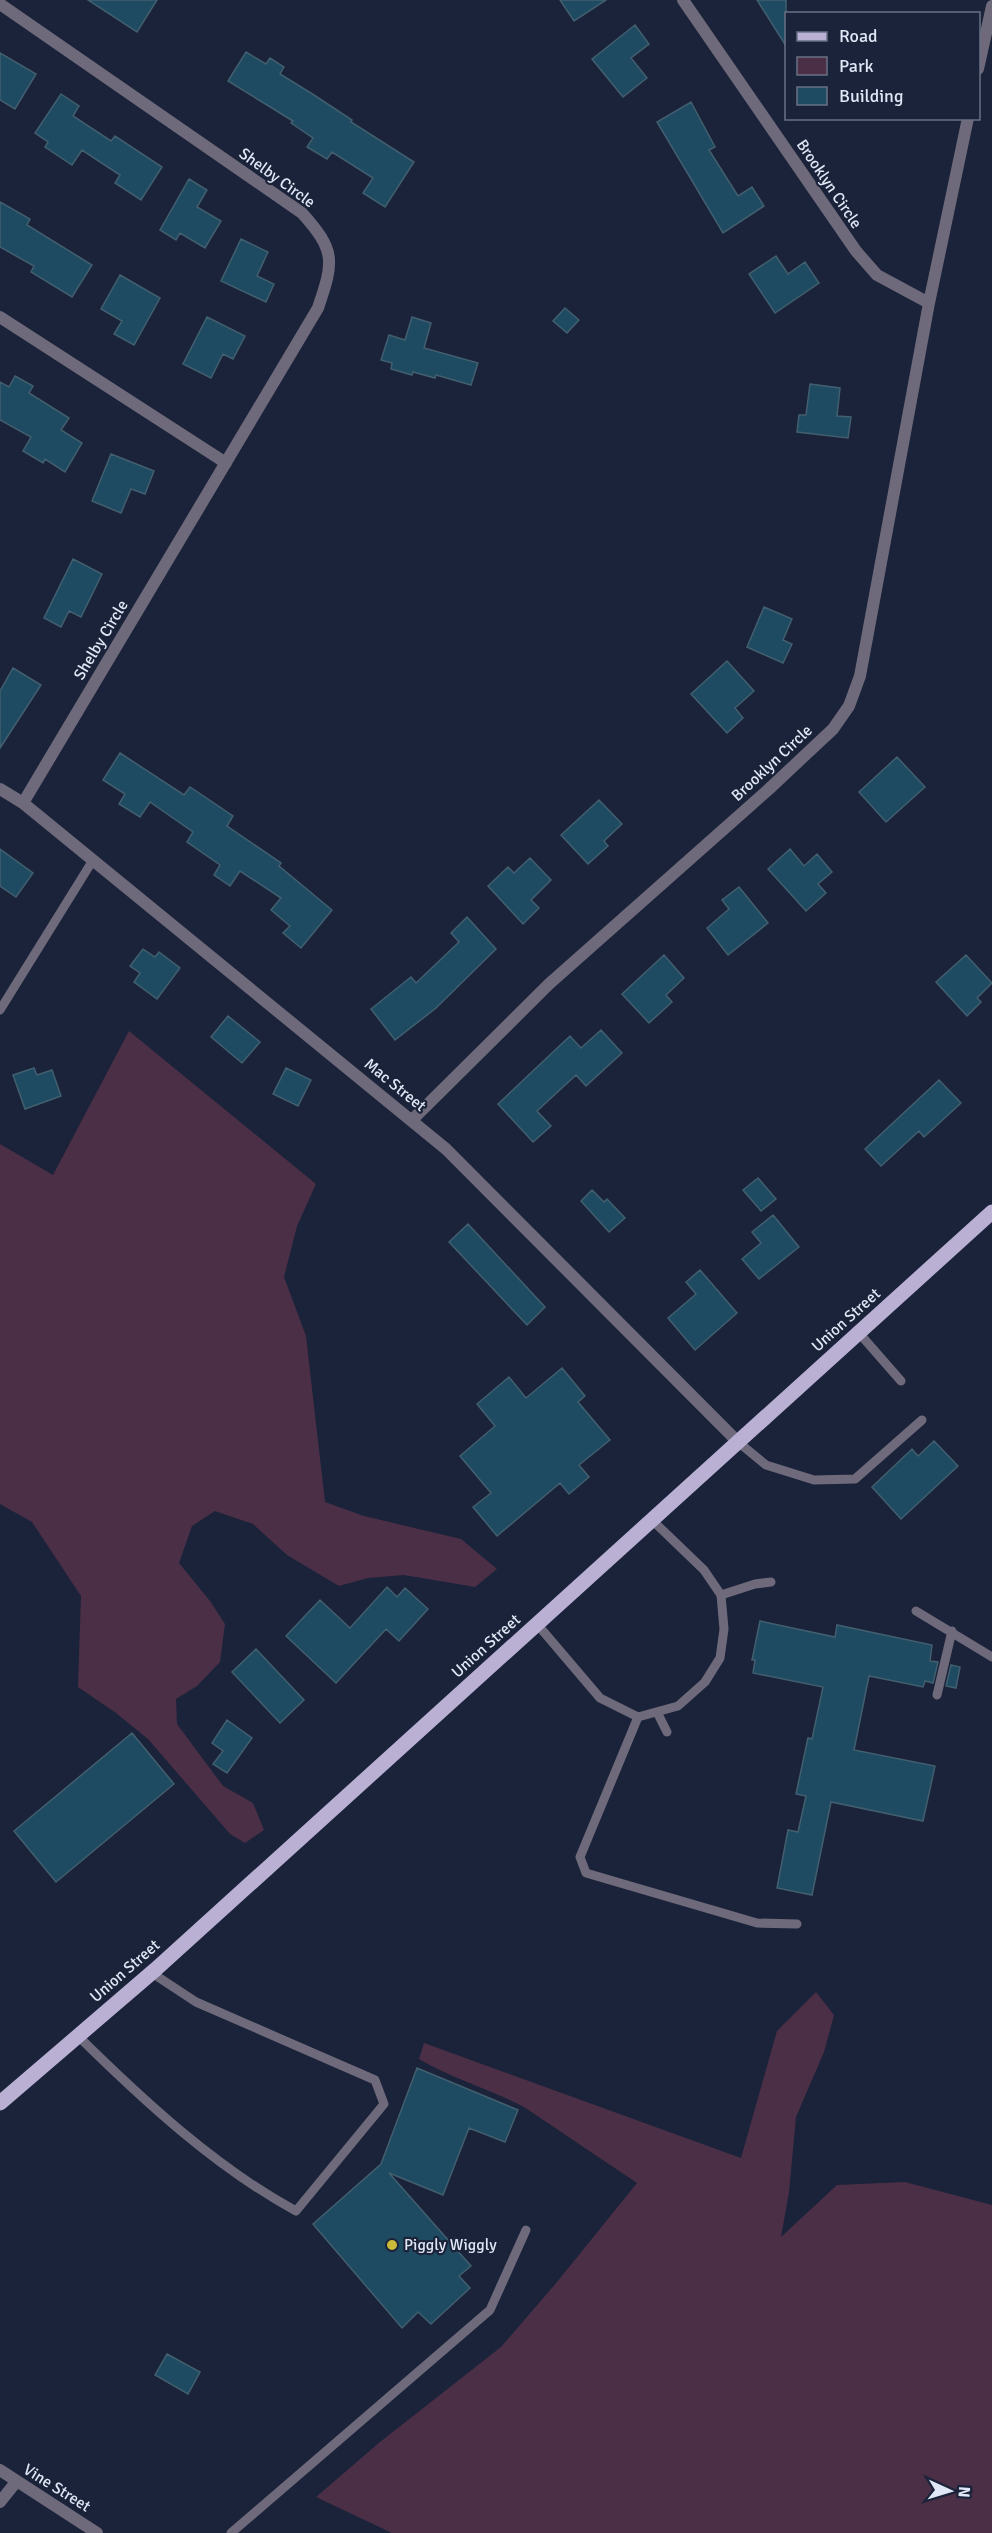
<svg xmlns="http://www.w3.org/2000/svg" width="992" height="2533" font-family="Signika,sans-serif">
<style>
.green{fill:#4b2f47}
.building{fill:#1f4b62;stroke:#425f6f;stroke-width:1.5}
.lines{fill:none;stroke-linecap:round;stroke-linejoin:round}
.service{stroke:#6f6a7b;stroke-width:9}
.minor{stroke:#6f6a7b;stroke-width:12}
.primary{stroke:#bab0d4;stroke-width:15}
.poi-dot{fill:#c9ba3a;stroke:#1a2339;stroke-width:2}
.labels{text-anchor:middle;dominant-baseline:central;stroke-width:4.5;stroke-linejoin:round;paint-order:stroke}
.street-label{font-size:16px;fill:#e0e7f6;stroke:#1a2339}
.poi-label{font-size:16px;fill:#e0e7f6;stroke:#1a2339;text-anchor:start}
</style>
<rect width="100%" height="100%" fill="#1a2339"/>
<path class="green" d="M 129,1031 L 316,1184 L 297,1226 L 284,1277 L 306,1336 L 325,1502 L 364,1516 L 461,1539 L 497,1569 L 475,1587 L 404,1575 L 368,1578 L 339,1586 L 287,1555 L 253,1524 L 215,1511 L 192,1526 L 179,1563 L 210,1601 L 225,1624 L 220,1662 L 197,1686 L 176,1699 L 177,1724 L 223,1786 L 253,1803 L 264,1830 L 245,1843 L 230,1834 L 148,1739 L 116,1713 L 78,1687 L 81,1596 L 32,1522 L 0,1504 L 0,1144 L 53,1175 Z
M 816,1992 L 834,2015 L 824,2052 L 796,2117 L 789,2192 L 781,2237 L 837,2185 L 905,2182 L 992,2205 L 992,2533 L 392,2533 L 316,2497 L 380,2442 L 501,2347 L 557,2282 L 637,2183 L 524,2107 C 490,2089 453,2079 419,2059 L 424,2043 L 741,2158 L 777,2031 Z"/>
<path class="building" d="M 88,0 L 157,0 L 137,32 Z
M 560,0 L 606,0 L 574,21 Z
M 757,0 L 786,0 L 786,46 Z
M 635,25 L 649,44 L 631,58 L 647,78 L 623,97 L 592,59 Z
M 246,52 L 266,64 L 270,58 L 284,67 L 280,74 L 314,95 L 352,120 L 351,122 L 414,162 L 385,207 L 363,193 L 373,178 L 332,152 L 327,159 L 307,147 L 313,138 L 291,123 L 293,121 L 228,81 Z
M 0,53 L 36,74 L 15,109 L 0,100 Z
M 61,94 L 79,106 L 73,116 L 111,141 L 115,136 L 162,167 L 141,200 L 115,183 L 120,175 L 82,150 L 72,165 L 45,147 L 48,142 L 35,133 Z
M 691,102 L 715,147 L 709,150 L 738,196 L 752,187 L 764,206 L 723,233 L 657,122 Z
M 189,179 L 207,190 L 197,207 L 221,221 L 205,248 L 180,233 L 176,240 L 160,230 Z
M 0,202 L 30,219 L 27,225 L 92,265 L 72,297 L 31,272 L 34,266 L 0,247 Z
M 241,239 L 268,252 L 257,276 L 274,284 L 266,302 L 221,281 Z
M 776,256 L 788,274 L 805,262 L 819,283 L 775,313 L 749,274 Z
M 120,275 L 160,298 L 134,345 L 114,334 L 122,321 L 101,309 Z
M 565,308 L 579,320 L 567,333 L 553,321 Z
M 207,317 L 245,336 L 233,359 L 223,354 L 211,378 L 183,364 Z
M 412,317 L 431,323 L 424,348 L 478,363 L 471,385 L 436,375 L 435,378 L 413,372 L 412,375 L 391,369 L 392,363 L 381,360 L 389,335 L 405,340 Z
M 15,376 L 33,386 L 29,393 L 69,418 L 61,430 L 82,443 L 65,472 L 45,459 L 43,463 L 23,451 L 31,437 L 0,420 L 0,382 L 9,387 Z
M 810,384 L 840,388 L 837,416 L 851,417 L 848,438 L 797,432 L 799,415 L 806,415 Z
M 111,454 L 154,471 L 145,494 L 131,489 L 121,513 L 92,501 Z
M 73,559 L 102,574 L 81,617 L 69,611 L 61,627 L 44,618 Z
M 764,607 L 792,619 L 783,640 L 792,644 L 783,663 L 747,647 Z
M 727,661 L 754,691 L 735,708 L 743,718 L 727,733 L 691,694 Z
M 13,668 L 41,685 L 0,748 L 0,691 Z
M 120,753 L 184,795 L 190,787 L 233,816 L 227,826 L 281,863 L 279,866 L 332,910 L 301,948 L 283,933 L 290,926 L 271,910 L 281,898 L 240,871 L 230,886 L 214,875 L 220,865 L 187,842 L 193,832 L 150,802 L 140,817 L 119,804 L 125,794 L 103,780 Z
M 897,757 L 925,787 L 886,822 L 859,792 Z
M 599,800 L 622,824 L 604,841 L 608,846 L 588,864 L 561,835 Z
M 0,849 L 33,873 L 16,897 L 0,886 Z
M 790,849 L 804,866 L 817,854 L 832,872 L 818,884 L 826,893 L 806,911 L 768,869 Z
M 530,858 L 551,880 L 531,900 L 539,908 L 523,924 L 488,886 L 508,867 L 514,873 Z
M 739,887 L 768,923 L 728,955 L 707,928 L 729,909 L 722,900 Z
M 467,917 L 496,949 L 436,1008 L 395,1040 L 371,1009 L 411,977 L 416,983 L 459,942 L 451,933 Z
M 143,949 L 155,957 L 159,952 L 180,968 L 157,999 L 134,982 L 140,973 L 130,966 Z
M 664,955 L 684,978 L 666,995 L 672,1002 L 649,1023 L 622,994 Z
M 966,955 L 992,983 L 977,998 L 981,1002 L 967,1016 L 936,982 Z
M 228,1016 L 260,1042 L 242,1063 L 211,1037 Z
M 601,1030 L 622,1053 L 586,1086 L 576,1075 L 537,1111 L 551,1126 L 533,1142 L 498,1104 L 570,1036 L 581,1048 Z
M 34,1068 L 37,1075 L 52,1070 L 61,1096 L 25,1109 L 13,1075 Z
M 286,1068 L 311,1080 L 298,1106 L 273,1094 Z
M 939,1080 L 961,1103 L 924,1137 L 919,1131 L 881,1166 L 865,1149 Z
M 758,1178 L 776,1199 L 761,1211 L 743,1190 Z
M 592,1190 L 604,1202 L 607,1199 L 625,1218 L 609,1232 L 581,1201 Z
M 773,1215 L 799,1247 L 759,1279 L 742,1259 L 761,1243 L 752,1232 Z
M 468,1224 L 545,1307 L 527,1325 L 449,1242 Z
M 700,1270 L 737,1313 L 695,1350 L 668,1318 L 696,1294 L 686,1282 Z
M 562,1368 L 585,1396 L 578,1402 L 610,1440 L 579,1465 L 589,1477 L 569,1494 L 560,1483 L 497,1536 L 473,1507 L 491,1493 L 460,1456 L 495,1426 L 477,1404 L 509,1377 L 526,1398 Z
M 934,1441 L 958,1466 L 901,1519 L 872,1487 L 912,1449 L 918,1456 Z
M 387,1587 L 397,1597 L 405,1588 L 428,1609 L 399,1641 L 386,1629 L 336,1683 L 286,1636 L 320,1600 L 350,1628 Z
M 760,1621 L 835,1637 L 837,1625 L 932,1645 L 930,1661 L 938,1662 L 933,1683 L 925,1681 L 923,1687 L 869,1676 L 854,1750 L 935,1766 L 923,1821 L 831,1802 L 812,1895 L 777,1888 L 788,1830 L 798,1832 L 806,1796 L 796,1794 L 808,1738 L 812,1739 L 823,1687 L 753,1673 L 755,1660 L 752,1660 Z
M 256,1649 L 304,1700 L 280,1723 L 232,1672 Z
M 951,1665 L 960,1667 L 956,1688 L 946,1686 Z
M 227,1720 L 252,1738 L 227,1773 L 213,1764 L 223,1751 L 212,1743 Z
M 132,1733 L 174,1784 L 56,1882 L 14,1831 Z
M 417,2068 L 518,2110 L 505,2142 L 469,2128 L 443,2195 L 389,2173 L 471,2266 L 459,2276 L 470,2288 L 431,2324 L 418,2312 L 402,2328 L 313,2224 L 381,2164 Z
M 167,2354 L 200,2372 L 188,2394 L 155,2375 Z"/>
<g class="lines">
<path class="service" d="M 0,1010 L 93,860
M 859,1333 L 901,1381
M 738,1442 L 766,1465 L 814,1480 L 855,1479 L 922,1420
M 721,1595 L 755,1584 L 771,1582
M 916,1611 L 992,1657
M 537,1624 L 600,1698 L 638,1717 L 678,1706 L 705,1682 L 720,1658 L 724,1629 L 721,1595 L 704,1570 L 652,1520
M 937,1695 L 952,1631
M 657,1712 L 667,1732
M 638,1717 L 580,1857 L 586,1873 L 757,1923 L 797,1924
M 78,2036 C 143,2100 215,2167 296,2211 L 384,2104 L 375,2080 L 196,2002 L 152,1973
M 231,2533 L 490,2310 L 526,2230"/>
<path class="minor" d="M 683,0 L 856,251 L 877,275 L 929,303
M 0,4 L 302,213 C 336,251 334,261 318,308 L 23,803
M 978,69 L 992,6
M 0,317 L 226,463
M 0,789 L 23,803 L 446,1149 L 738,1442
M 412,1120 L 549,984 L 769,789 L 833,729 L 849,706 L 860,676 L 929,303 L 968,118
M 0,2470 L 97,2533
M 0,2502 L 16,2482"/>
<path class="primary" d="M 0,2103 L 156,1969 L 992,1212"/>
</g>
<circle class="poi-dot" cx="392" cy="2245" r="6"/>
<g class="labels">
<g class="street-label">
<text transform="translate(277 178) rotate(36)">Shelby Circle</text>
<text transform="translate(829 184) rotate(56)">Brooklyn Circle</text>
<text transform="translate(101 640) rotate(-59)">Shelby Circle</text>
<text transform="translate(772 763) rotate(-43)">Brooklyn Circle</text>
<text transform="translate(395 1085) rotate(39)">Mac Street</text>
<text transform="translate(846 1320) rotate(-42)">Union Street</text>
<text transform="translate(486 1646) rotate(-42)">Union Street</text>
<text transform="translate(125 1971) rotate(-41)">Union Street</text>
<text transform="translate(57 2488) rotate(32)">Vine Street</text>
</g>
<g class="poi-label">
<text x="404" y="2245">Piggly Wiggly</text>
</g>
</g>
<rect x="785" y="12" width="195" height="108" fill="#1a2339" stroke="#697185" stroke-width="1.5"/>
<rect x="797" y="32" width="30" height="9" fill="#bab0d4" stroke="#697185" stroke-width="1.5"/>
<text x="839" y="42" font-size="18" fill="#e0e7f6">Road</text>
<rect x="797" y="57" width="30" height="18" fill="#4b2f47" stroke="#697185" stroke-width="1.5"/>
<text x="839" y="72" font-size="18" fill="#e0e7f6">Park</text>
<rect x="797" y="87" width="30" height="18" fill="#1f4b62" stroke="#697185" stroke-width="1.5"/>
<text x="839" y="102" font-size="18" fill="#e0e7f6">Building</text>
<g transform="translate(950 2491) rotate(94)" stroke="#1a2339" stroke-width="4.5" paint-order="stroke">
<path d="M0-4.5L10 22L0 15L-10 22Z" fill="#e0e7f6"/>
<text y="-9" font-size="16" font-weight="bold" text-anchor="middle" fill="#e0e7f6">N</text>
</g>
</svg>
